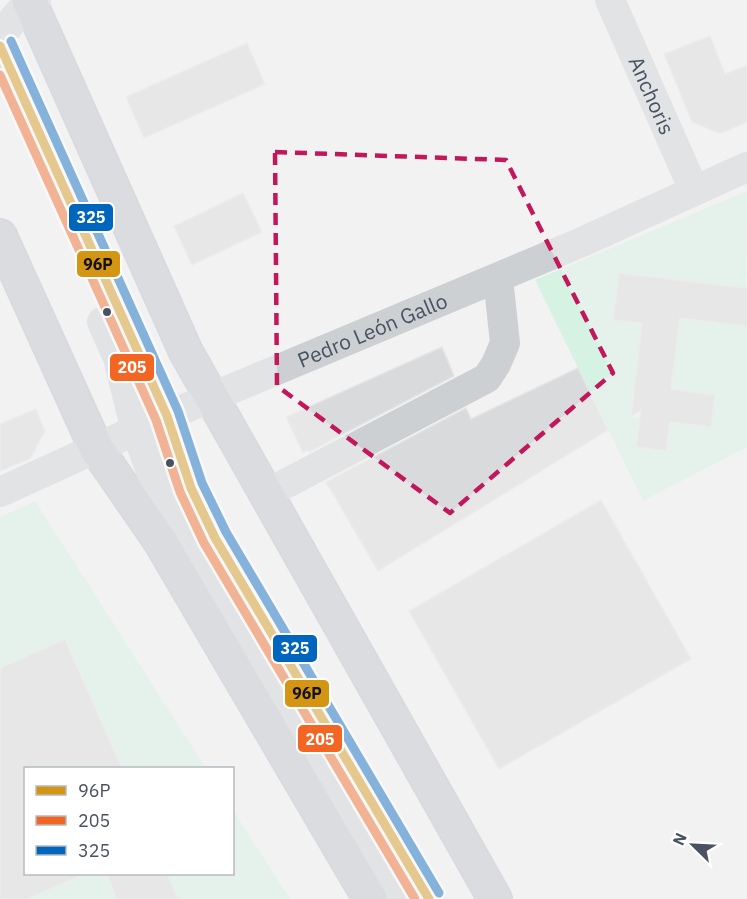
<svg xmlns="http://www.w3.org/2000/svg" width="747" height="899" font-family="'IBM Plex Sans',sans-serif">
<style>
.green{fill:#d5f2e3}
.building{fill:#d9dadc;stroke:#e4e4e5;stroke-width:1.5}
.lines{fill:none;stroke-linecap:round;stroke-linejoin:round}
.highway-casing{stroke:#b6bbc2;stroke-width:36}
.minor{stroke:#cdd0d3;stroke-width:30}
.highway{stroke:#bec2c8;stroke-width:33}
.bus-1-casing{stroke:#fff;stroke-width:14}
.bus-2-casing{stroke:#fff;stroke-width:14}
.bus-3-casing{stroke:#fff;stroke-width:14}
.bus-1{stroke:#d49513;stroke-width:9}
.bus-2{stroke:#f26522;stroke-width:9}
.bus-3{stroke:#0065bd;stroke-width:9}
.marked{fill:none;stroke:#c2185b;stroke-width:4.5;stroke-dasharray:12 8;stroke-linejoin:round}
.bus-dot{fill:#485260;stroke:#fff;stroke-width:2}
.labels{text-anchor:middle;dominant-baseline:central;stroke-width:6;stroke-linejoin:round;paint-order:stroke}
.street-label{font-size:21px;fill:#485260;stroke:#fff}
.line-badge{stroke:#fff;stroke-width:2}
.badge-label{font-size:16px;text-anchor:middle;font-weight:bold;fill:#fff}
.pale-badge-label{font-size:16px;text-anchor:middle;font-weight:bold;fill:#111}
</style>
<rect width="100%" height="100%" fill="#f2f2f2"/>
<path class="green" d="M 747,191 L 746,288 L 619,273 L 613,319 L 642,323 L 630,416 L 640,418 L 636,447 L 666,451 L 670,422 L 711,427 L 715,395 L 671,389 L 680,318 L 747,326 L 747,447 L 643,501 L 535,280 Z
M 35,501 L 206,768 L 122,768 L 65,639 L 15,662 L 61,768 L 26,768 L 0,723 L 0,517 Z
M 233,810 L 290,899 L 178,899 L 167,874 L 232,874 Z
M 66,874 L 106,874 L 117,899 L 28,899 L 69,881 Z"/>
<path class="building" d="M 710,36 L 725,74 L 747,65 L 747,122 L 720,134 L 692,122 L 664,54 Z
M 247,43 L 265,84 L 144,138 L 126,97 Z
M 243,193 L 262,232 L 192,265 L 174,226 Z
M 619,273 L 747,288 L 747,326 L 680,318 L 671,389 L 715,395 L 711,427 L 670,422 L 666,451 L 636,447 L 641,410 L 631,416 L 642,323 L 613,320 Z
M 442,347 L 454,376 L 309,452 L 308,450 L 303,453 L 286,417 Z
M 578,368 L 608,430 L 378,571 L 326,482 L 466,408 L 471,419 Z
M 36,409 L 45,431 L 30,459 L 0,471 L 0,424 Z
M 601,500 L 691,659 L 499,769 L 409,611 Z
M 65,639 L 122,768 L 26,768 L 26,873 L 86,873 L 28,899 L 0,899 L 0,668 Z
M 106,873 L 167,873 L 178,899 L 117,899 Z"/>
<g class="lines">
<g class="highway-casing">
<path id="highway" d="M 29,0 L 186,352 L 495,899
M 0,236 L 96,448 L 160,541 L 370,899"/>
</g>
<g class="minor">
<path id="s1" d="M 610,0 L 694,190"/>
<path d="M 0,38 C 10,24 20,7 36,0"/>
<path d="M 0,46 L 167,416 L 191,488 L 215,538 L 429,899"/>
<path d="M 102,322 L 118,358 L 136,431 L 157,487 L 403,899"/>
<path id="s2" d="M 0,492 L 167,416 L 582,242 L 747,167"/>
<path d="M 266,494 L 487,378 L 496,364 L 505,343 L 498,278"/>
</g>
<use href="#highway" class="highway"/>
<g class="bus-1-casing">
<path id="bus-1" d="M 0,46 L 167,416 L 191,488 L 215,538 L 429,899"/>
</g>
<g class="bus-2-casing">
<path id="bus-2" d="M 0,75 L 156,420 L 180,492 L 204,543 L 415,899"/>
</g>
<g class="bus-3-casing">
<path id="bus-3" d="M 11,41 L 178,411 L 202,483 L 226,532 L 439,893"/>
</g>
<use href="#bus-1" class="bus-1"/>
<use href="#bus-2" class="bus-2"/>
<use href="#bus-3" class="bus-3"/>
</g>
<path d="M0 0H747V899H0ZM 275,152 L 506,160 L 613,373 L 450,513 L 277,386 Z" fill="#f2f2f2" fill-opacity=".55" fill-rule="evenodd"/>
<path class="marked" d="M 275,152 L 506,160 L 613,373 L 450,513 L 277,386 Z"/>
<g class="bus-dot">
<circle cx="107" cy="312" r="5"/>
<circle cx="170" cy="463" r="5"/>
</g>
<g class="labels">
<g class="street-label">
<text stroke="none"><textPath href="#s1" startOffset="104">Anchoris</textPath></text>
<text stroke="none"><textPath href="#s2" startOffset="406">Pedro León Gallo</textPath></text>
</g>
</g>
<g class="line-badge">
<rect x="68" y="203" width="46" height="29" rx="6" fill="#0065bd"/>
<rect x="76" y="250" width="45" height="28" rx="6" fill="#d49513"/>
<rect x="109" y="353" width="46" height="29" rx="6" fill="#f26522"/>
<rect x="272" y="634" width="46" height="29" rx="6" fill="#0065bd"/>
<rect x="284" y="679" width="46" height="29" rx="6" fill="#d49513"/>
<rect x="297" y="724" width="46" height="29" rx="6" fill="#f26522"/>
</g>
<g class="badge-label">
<text x="91" y="223">325</text>
<text x="132" y="373">205</text>
<text x="295" y="654">325</text>
<text x="320" y="745">205</text>
</g>
<g class="pale-badge-label">
<text x="98" y="270">96P</text>
<text x="307" y="699">96P</text>
</g>
<rect x="24" y="767" width="210" height="108" fill="#ffffff" stroke="#b6babf" stroke-width="1.5"/>
<rect x="36" y="786" width="30" height="9" fill="#d49513" stroke="#b6babf" stroke-width="1.5"/>
<text x="78" y="797" font-size="18" fill="#485260">96P</text>
<rect x="36" y="816" width="30" height="9" fill="#f26522" stroke="#b6babf" stroke-width="1.5"/>
<text x="78" y="827" font-size="18" fill="#485260">205</text>
<rect x="36" y="846" width="30" height="9" fill="#0065bd" stroke="#b6babf" stroke-width="1.5"/>
<text x="78" y="857" font-size="18" fill="#485260">325</text>
<g transform="translate(693 845) rotate(294)" stroke="#ffffff" stroke-width="4.5" paint-order="stroke">
<path d="M0-4.5L10 22L0 15L-10 22Z" fill="#485260"/>
<text y="-9" font-size="16" font-weight="bold" text-anchor="middle" fill="#485260">N</text>
</g>
</svg>
